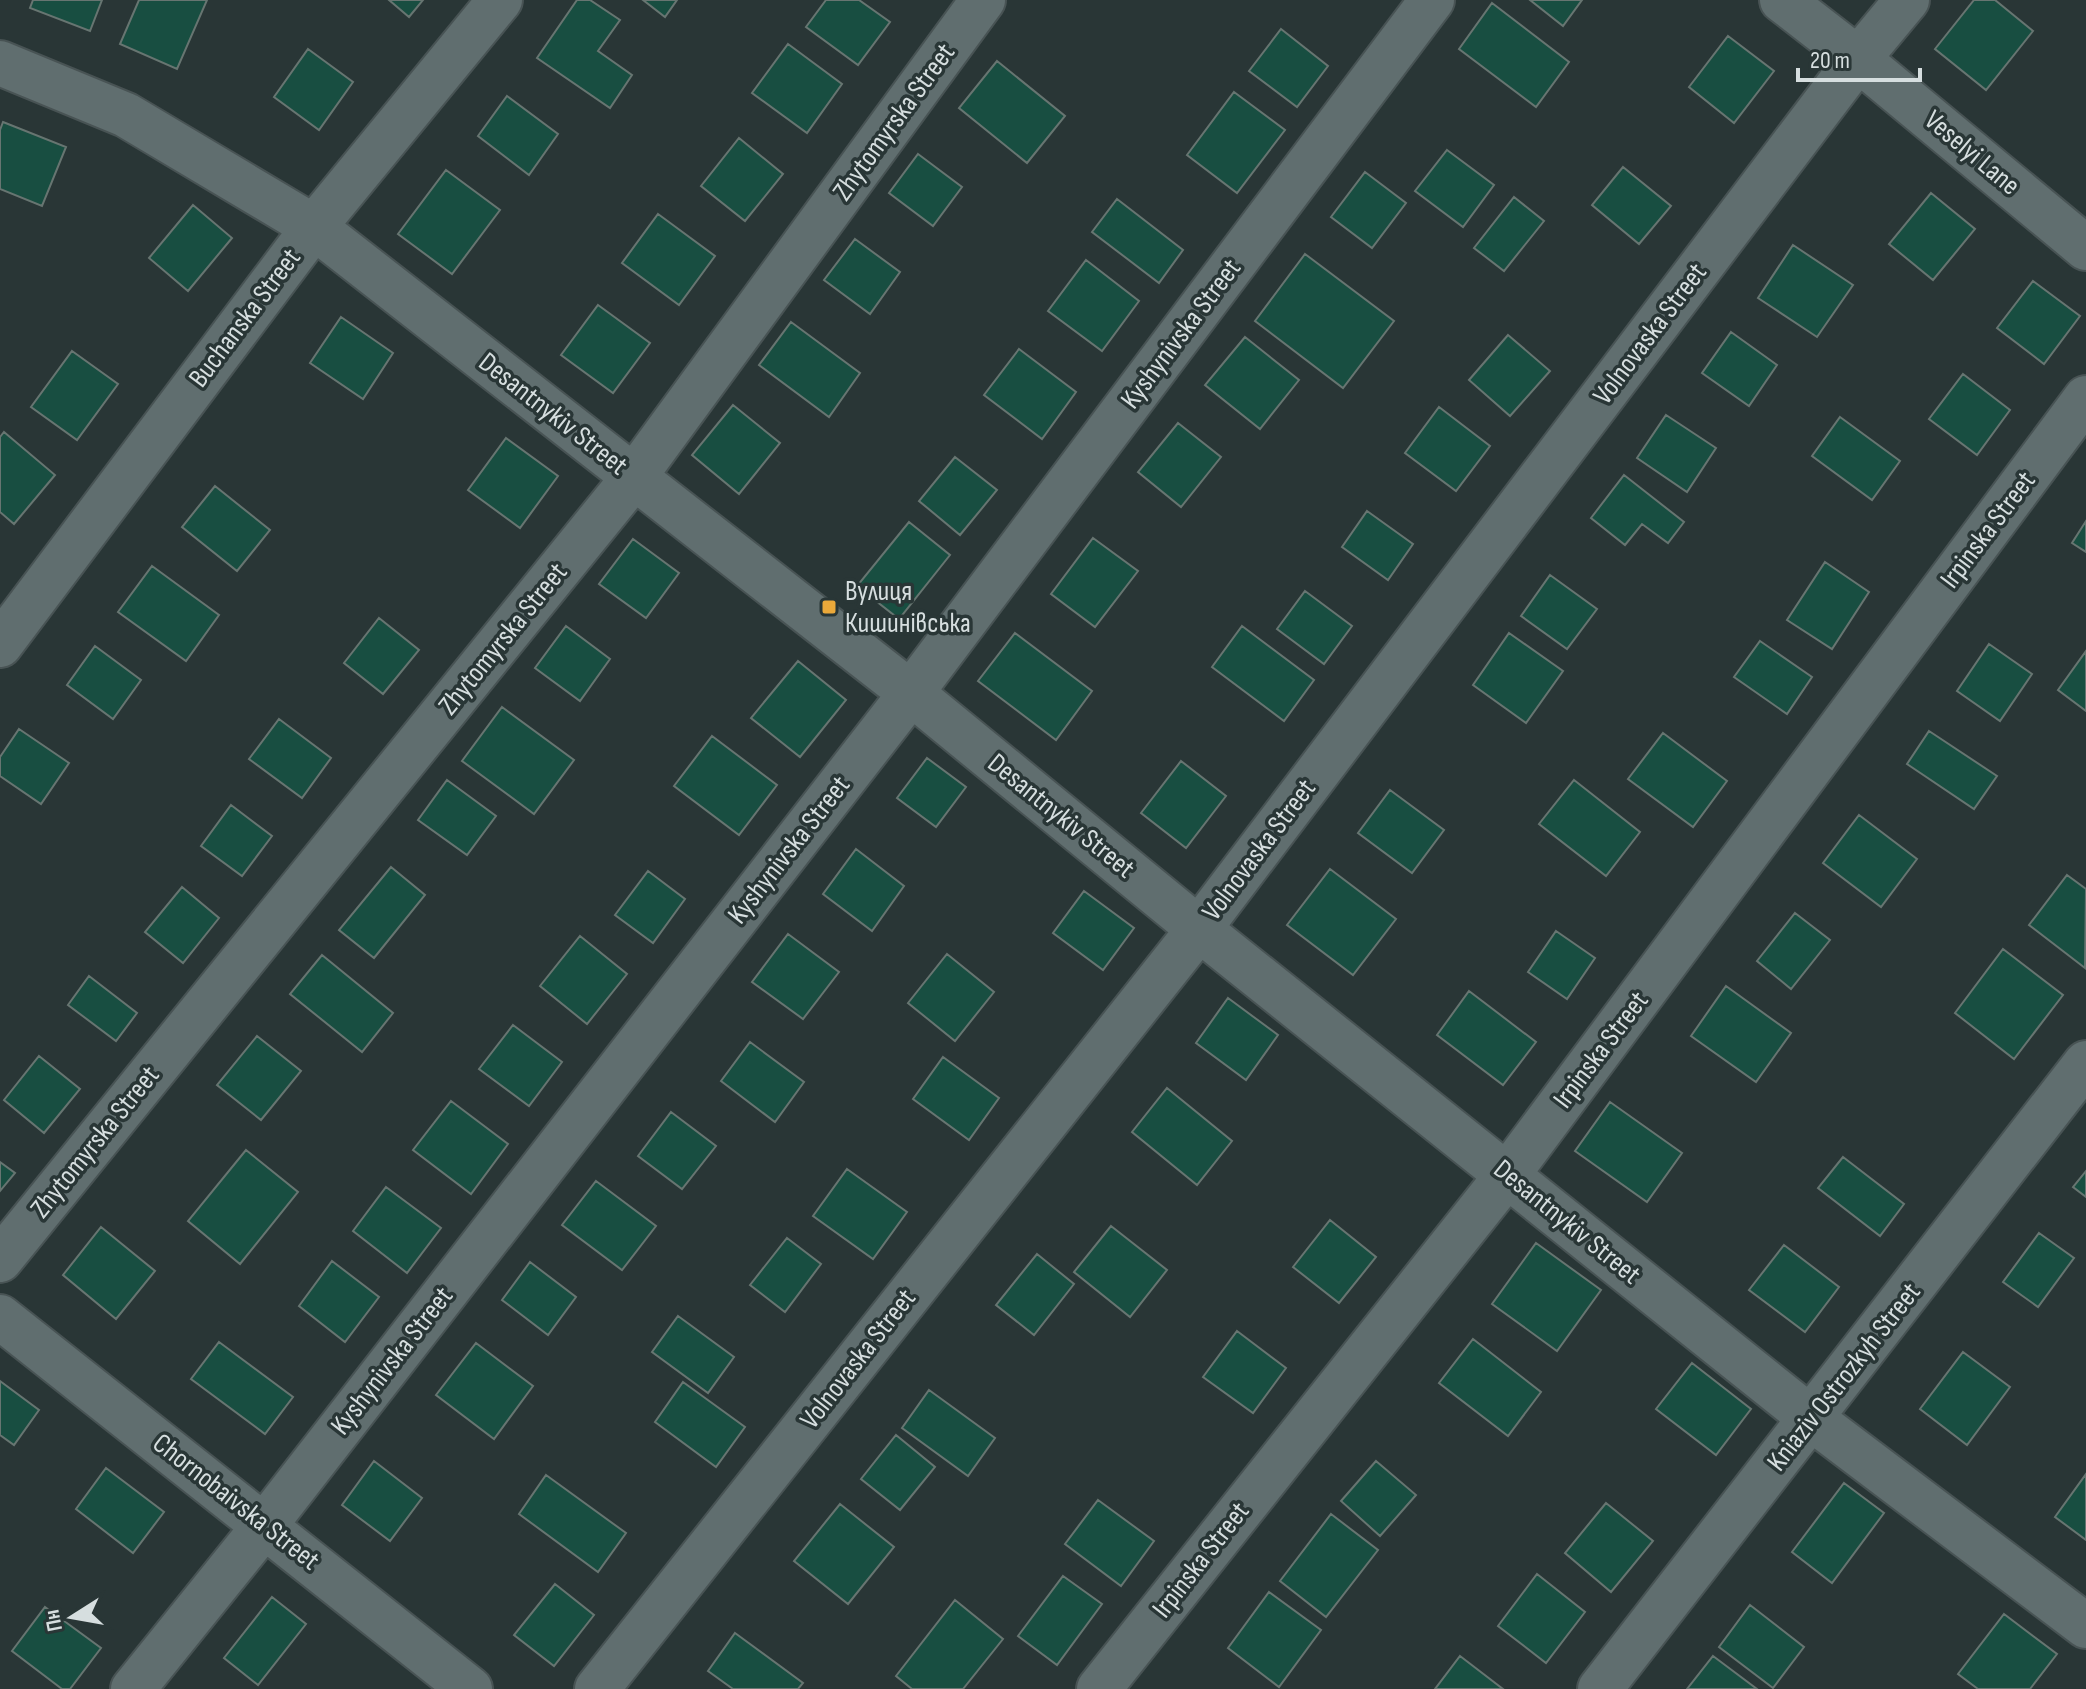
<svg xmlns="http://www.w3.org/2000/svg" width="2086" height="1689" font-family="'Sofia Sans Condensed',sans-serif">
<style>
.building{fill:#184e41;stroke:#677571;stroke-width:2}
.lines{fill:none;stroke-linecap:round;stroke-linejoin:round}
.minor-casing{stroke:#485354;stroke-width:48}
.minor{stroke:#606e6f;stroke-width:44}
.poi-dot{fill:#eba93a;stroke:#293636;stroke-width:3}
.labels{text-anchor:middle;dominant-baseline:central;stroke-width:7;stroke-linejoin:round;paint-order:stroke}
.street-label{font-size:28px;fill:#d6dedf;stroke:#293636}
.poi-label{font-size:28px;fill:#d6dedf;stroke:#293636;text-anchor:start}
</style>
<rect width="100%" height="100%" fill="#293636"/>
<path class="building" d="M 33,0 L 102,0 L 90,31 L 30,8 Z
M 139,0 L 207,0 L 177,69 L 120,44 Z
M 389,0 L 423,0 L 409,17 Z
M 577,0 L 590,0 L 620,20 L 598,51 L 632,75 L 610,108 L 537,58 Z
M 643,0 L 677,0 L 665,17 Z
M 826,0 L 859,0 L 890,22 L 858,65 L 806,27 Z
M 1530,0 L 1582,0 L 1563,26 Z
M 1974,0 L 1995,0 L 2033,31 L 1986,90 L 1935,49 Z
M 1492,3 L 1569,62 L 1536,107 L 1459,49 Z
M 1281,29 L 1328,66 L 1297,107 L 1249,71 Z
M 1728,36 L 1774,71 L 1734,123 L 1689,87 Z
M 788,44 L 842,84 L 807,133 L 752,93 Z
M 308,49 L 353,82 L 319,130 L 274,97 Z
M 997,61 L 1065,116 L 1027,163 L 959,108 Z
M 1234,92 L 1285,130 L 1237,193 L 1187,155 Z
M 507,96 L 558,134 L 529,175 L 478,136 Z
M 3,122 L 66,147 L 42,206 L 0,189 L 0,130 Z
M 739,138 L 783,174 L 745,221 L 701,186 Z
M 1447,150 L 1494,185 L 1463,227 L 1415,191 Z
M 918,154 L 962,187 L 933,226 L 889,193 Z
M 1623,167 L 1671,206 L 1639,244 L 1592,205 Z
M 446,170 L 500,210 L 452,274 L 398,234 Z
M 1365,172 L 1406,203 L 1372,248 L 1331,217 Z
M 1931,193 L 1975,229 L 1933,280 L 1889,244 Z
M 1514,197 L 1544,221 L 1504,271 L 1474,248 Z
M 1117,199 L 1183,250 L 1159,283 L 1092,232 Z
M 193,205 L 232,238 L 188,291 L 149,258 Z
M 658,214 L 715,256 L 679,305 L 622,263 Z
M 855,239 L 900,272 L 870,314 L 824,280 Z
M 1793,245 L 1853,285 L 1817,337 L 1758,298 Z
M 1305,254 L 1394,321 L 1343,388 L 1255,321 Z
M 1086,260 L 1139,301 L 1102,351 L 1048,311 Z
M 2033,281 L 2080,316 L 2044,364 L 1997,328 Z
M 598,305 L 650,343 L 613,393 L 561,355 Z
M 341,317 L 393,353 L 363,399 L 310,363 Z
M 791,322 L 860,373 L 829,417 L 759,365 Z
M 1731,332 L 1777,365 L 1749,406 L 1702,373 Z
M 1508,335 L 1550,371 L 1510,416 L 1469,380 Z
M 1245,337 L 1299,380 L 1260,429 L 1205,385 Z
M 1019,349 L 1076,392 L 1042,439 L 984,395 Z
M 72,351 L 118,384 L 77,440 L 31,407 Z
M 1963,374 L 2010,410 L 1977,455 L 1929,419 Z
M 733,405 L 780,443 L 739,494 L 692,455 Z
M 1439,407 L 1490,446 L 1456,491 L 1405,453 Z
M 1666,415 L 1716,448 L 1687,492 L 1637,458 Z
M 1840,417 L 1900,461 L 1872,500 L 1812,456 Z
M 1178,423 L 1221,457 L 1181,507 L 1138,472 Z
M 4,432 L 55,475 L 14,524 L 0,512 L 0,437 Z
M 506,438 L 558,476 L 520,528 L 468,490 Z
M 955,457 L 997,490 L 960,535 L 919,501 Z
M 1624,475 L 1684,522 L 1668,543 L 1642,524 L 1625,545 L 1591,518 Z
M 215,486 L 270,530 L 237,571 L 182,527 Z
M 1367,511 L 1413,544 L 1388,580 L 1342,547 Z
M 2086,521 L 2086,552 L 2072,543 Z
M 909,522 L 950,555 L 899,619 L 857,586 Z
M 1093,538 L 1138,571 L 1095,627 L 1051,594 Z
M 633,539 L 679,573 L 646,618 L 599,584 Z
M 1825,562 L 1869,592 L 1832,649 L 1787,620 Z
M 152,566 L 219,615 L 186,661 L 118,612 Z
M 1550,575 L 1597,609 L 1567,649 L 1521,616 Z
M 1305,591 L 1352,626 L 1324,664 L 1277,629 Z
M 379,618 L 419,650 L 383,694 L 344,663 Z
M 566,626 L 610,659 L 580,701 L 535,668 Z
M 1242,626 L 1314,680 L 1284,721 L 1212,667 Z
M 1015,633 L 1092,691 L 1056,740 L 978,681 Z
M 1509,633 L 1563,671 L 1526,723 L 1473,685 Z
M 1760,641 L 1812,677 L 1787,714 L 1734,677 Z
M 1989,644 L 2032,674 L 2000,721 L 1957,691 Z
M 95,646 L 141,680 L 113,719 L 67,685 Z
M 2086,651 L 2086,711 L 2058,690 Z
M 798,661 L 846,700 L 800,757 L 751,718 Z
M 502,707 L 574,760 L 534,814 L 462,761 Z
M 279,719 L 331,758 L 302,798 L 249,759 Z
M 19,729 L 69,763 L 41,804 L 0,776 L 0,757 Z
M 1929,731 L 1997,776 L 1974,809 L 1907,764 Z
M 1663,733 L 1727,781 L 1693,827 L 1628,779 Z
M 712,736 L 777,785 L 739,835 L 674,786 Z
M 927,758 L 966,787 L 936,827 L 897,798 Z
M 1181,761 L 1226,796 L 1186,848 L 1141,813 Z
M 447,780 L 496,816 L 467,855 L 418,820 Z
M 1574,780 L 1640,832 L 1606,876 L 1539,824 Z
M 1390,790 L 1444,830 L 1412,873 L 1358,833 Z
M 231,805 L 272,836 L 242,876 L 201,846 Z
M 1859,815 L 1917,859 L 1881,907 L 1823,863 Z
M 856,849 L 904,886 L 872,931 L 823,894 Z
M 391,867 L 425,895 L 374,958 L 339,930 Z
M 1330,869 L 1396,919 L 1353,975 L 1287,925 Z
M 648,871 L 685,899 L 653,943 L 615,915 Z
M 2067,875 L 2086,889 L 2085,968 L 2029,925 Z
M 182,887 L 219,918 L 183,963 L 145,932 Z
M 1084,891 L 1134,928 L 1103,970 L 1053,933 Z
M 1795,913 L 1830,940 L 1791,989 L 1757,961 Z
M 1556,931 L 1595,958 L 1567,999 L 1528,972 Z
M 788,934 L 839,972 L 803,1019 L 752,982 Z
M 580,936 L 627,974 L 587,1024 L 540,986 Z
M 2003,949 L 2063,995 L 2014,1059 L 1955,1013 Z
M 947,954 L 994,992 L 955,1041 L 908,1003 Z
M 322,955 L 393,1013 L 362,1052 L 290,994 Z
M 89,976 L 137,1013 L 116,1041 L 68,1005 Z
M 1726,986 L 1791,1033 L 1756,1082 L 1691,1036 Z
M 1469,991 L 1536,1042 L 1503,1085 L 1437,1035 Z
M 1228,998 L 1278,1035 L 1246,1080 L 1196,1043 Z
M 513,1025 L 562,1062 L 529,1106 L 479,1069 Z
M 257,1036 L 301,1071 L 261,1120 L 217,1085 Z
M 750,1042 L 804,1082 L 775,1122 L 721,1081 Z
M 39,1056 L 80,1089 L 44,1133 L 4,1100 Z
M 943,1057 L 999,1098 L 969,1140 L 913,1099 Z
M 1167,1088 L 1232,1141 L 1197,1185 L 1132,1132 Z
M 451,1101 L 508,1144 L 471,1194 L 413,1150 Z
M 1610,1102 L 1682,1153 L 1647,1202 L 1575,1151 Z
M 671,1112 L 716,1146 L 682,1189 L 638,1156 Z
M 246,1150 L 298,1192 L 240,1264 L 188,1221 Z
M 1843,1157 L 1904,1204 L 1880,1236 L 1818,1188 Z
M 0,1162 L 15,1173 L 0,1191 Z
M 847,1169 L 907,1212 L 873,1259 L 813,1216 Z
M 2086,1171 L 2086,1197 L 2073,1187 Z
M 596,1181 L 656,1226 L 622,1270 L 562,1225 Z
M 386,1187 L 441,1228 L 407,1273 L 353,1231 Z
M 1330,1220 L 1376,1257 L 1339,1303 L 1293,1267 Z
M 1111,1226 L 1167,1270 L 1130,1317 L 1074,1272 Z
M 101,1227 L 155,1271 L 116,1319 L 63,1275 Z
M 2039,1233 L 2074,1258 L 2038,1307 L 2003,1282 Z
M 787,1238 L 821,1264 L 785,1312 L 750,1285 Z
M 1536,1243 L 1601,1290 L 1557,1351 L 1492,1304 Z
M 1784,1245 L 1839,1287 L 1805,1332 L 1749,1290 Z
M 1037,1254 L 1074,1284 L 1034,1335 L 996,1305 Z
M 332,1261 L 379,1297 L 345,1342 L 299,1306 Z
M 530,1262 L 576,1297 L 548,1335 L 502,1300 Z
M 678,1316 L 734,1357 L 708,1393 L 652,1352 Z
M 1237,1331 L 1286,1368 L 1253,1413 L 1203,1377 Z
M 1473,1339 L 1541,1392 L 1508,1436 L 1439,1383 Z
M 219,1342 L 293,1397 L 265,1434 L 191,1379 Z
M 476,1343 L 533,1386 L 494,1439 L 436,1395 Z
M 1963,1352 L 2010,1387 L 1967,1445 L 1920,1409 Z
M 1692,1363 L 1751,1409 L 1716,1455 L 1656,1409 Z
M 0,1381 L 39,1410 L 14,1445 L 0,1435 Z
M 683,1382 L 745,1427 L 716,1467 L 655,1422 Z
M 929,1390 L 995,1438 L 968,1476 L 902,1428 Z
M 896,1435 L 935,1467 L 900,1510 L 861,1479 Z
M 374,1461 L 422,1498 L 390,1541 L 342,1505 Z
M 1376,1461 L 1416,1495 L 1380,1536 L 1341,1501 Z
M 106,1468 L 164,1512 L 133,1553 L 76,1509 Z
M 2086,1474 L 2086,1540 L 2055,1517 Z
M 546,1475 L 626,1533 L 598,1572 L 519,1514 Z
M 1844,1483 L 1884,1513 L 1832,1583 L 1792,1552 Z
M 1098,1500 L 1154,1541 L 1121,1586 L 1065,1544 Z
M 1606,1503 L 1653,1541 L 1611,1592 L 1565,1553 Z
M 840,1504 L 894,1547 L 848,1604 L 794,1561 Z
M 1331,1514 L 1378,1550 L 1326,1617 L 1280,1581 Z
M 1537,1574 L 1585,1612 L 1546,1663 L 1498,1626 Z
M 1063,1576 L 1102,1604 L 1057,1665 L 1018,1636 Z
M 555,1584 L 594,1615 L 554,1666 L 514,1635 Z
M 1269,1592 L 1321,1630 L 1279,1687 L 1228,1648 Z
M 272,1597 L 306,1624 L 258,1685 L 224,1658 Z
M 955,1600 L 1003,1639 L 963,1689 L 912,1689 L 896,1676 Z
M 1750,1605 L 1804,1647 L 1773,1688 L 1719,1647 Z
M 45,1607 L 101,1648 L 70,1689 L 62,1689 L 12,1651 Z
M 2004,1614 L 2057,1654 L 2030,1689 L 1978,1689 L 1958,1674 Z
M 735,1633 L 803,1683 L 798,1689 L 733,1689 L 708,1671 Z
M 1460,1656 L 1503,1689 L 1435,1689 Z
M 1713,1656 L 1757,1689 L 1687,1689 Z"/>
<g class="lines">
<g class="minor-casing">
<path id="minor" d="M 1782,0 L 1858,59 L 2086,248
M 0,63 L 126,115 L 314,227 L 911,693 L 1199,929 L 1812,1419 L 2086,1626
M 0,645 L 314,227 L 500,0
M 0,1260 L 634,477 L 983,0
M 0,1317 L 470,1689
M 133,1689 L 265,1525 L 911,693 L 1432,0
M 597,1689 L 1199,929 L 1858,59 L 1907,0
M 1099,1689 L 1508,1174 L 2086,398
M 1600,1689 L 2086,1063"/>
</g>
<use href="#minor" class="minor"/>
</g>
<rect class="poi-dot" x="821" y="599" width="16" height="16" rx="4"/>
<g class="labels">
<g class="street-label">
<text transform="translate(894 122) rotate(-54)">Zhytomyrska Street</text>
<text transform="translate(1972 153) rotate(40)">Veselyi Lane</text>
<text transform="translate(245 318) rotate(-53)">Buchanska Street</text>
<text transform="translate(1181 334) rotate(-53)">Kyshynivska Street</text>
<text transform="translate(1650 334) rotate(-53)">Volnovaska Street</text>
<text transform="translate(553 414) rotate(38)">Desantnykiv Street</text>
<text transform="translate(1988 530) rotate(-53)">Irpinska Street</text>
<text transform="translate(503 639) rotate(-51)">Zhytomyrska Street</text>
<text transform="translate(1061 816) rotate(39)">Desantnykiv Street</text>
<text transform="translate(789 850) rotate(-52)">Kyshynivska Street</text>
<text transform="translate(1259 850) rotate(-53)">Volnovaska Street</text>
<text transform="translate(1601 1050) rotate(-53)">Irpinska Street</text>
<text transform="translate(95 1142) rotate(-51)">Zhytomyrska Street</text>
<text transform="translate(1567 1222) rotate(39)">Desantnykiv Street</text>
<text transform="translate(858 1359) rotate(-52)">Volnovaska Street</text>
<text transform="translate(392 1361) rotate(-52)">Kyshynivska Street</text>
<text transform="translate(1844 1377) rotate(-52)">Kniaziv Ostrozkyh Street</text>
<text transform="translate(236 1502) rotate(38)">Chornobaivska Street</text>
<text transform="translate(1201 1560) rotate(-52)">Irpinska Street</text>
</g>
<g class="poi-label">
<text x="845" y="591">Вулиця<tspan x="845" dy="32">Кишинівська</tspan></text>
</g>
</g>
<g transform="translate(72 1617) rotate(259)" stroke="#293636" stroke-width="6" paint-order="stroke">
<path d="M0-6L14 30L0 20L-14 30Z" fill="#d6dedf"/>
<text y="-12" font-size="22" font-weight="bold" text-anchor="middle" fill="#d6dedf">Пн</text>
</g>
<path d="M1798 68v12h122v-12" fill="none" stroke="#d6dedf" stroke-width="4"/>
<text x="1810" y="68" font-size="24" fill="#d6dedf" stroke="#293636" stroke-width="6" paint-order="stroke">20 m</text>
</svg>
